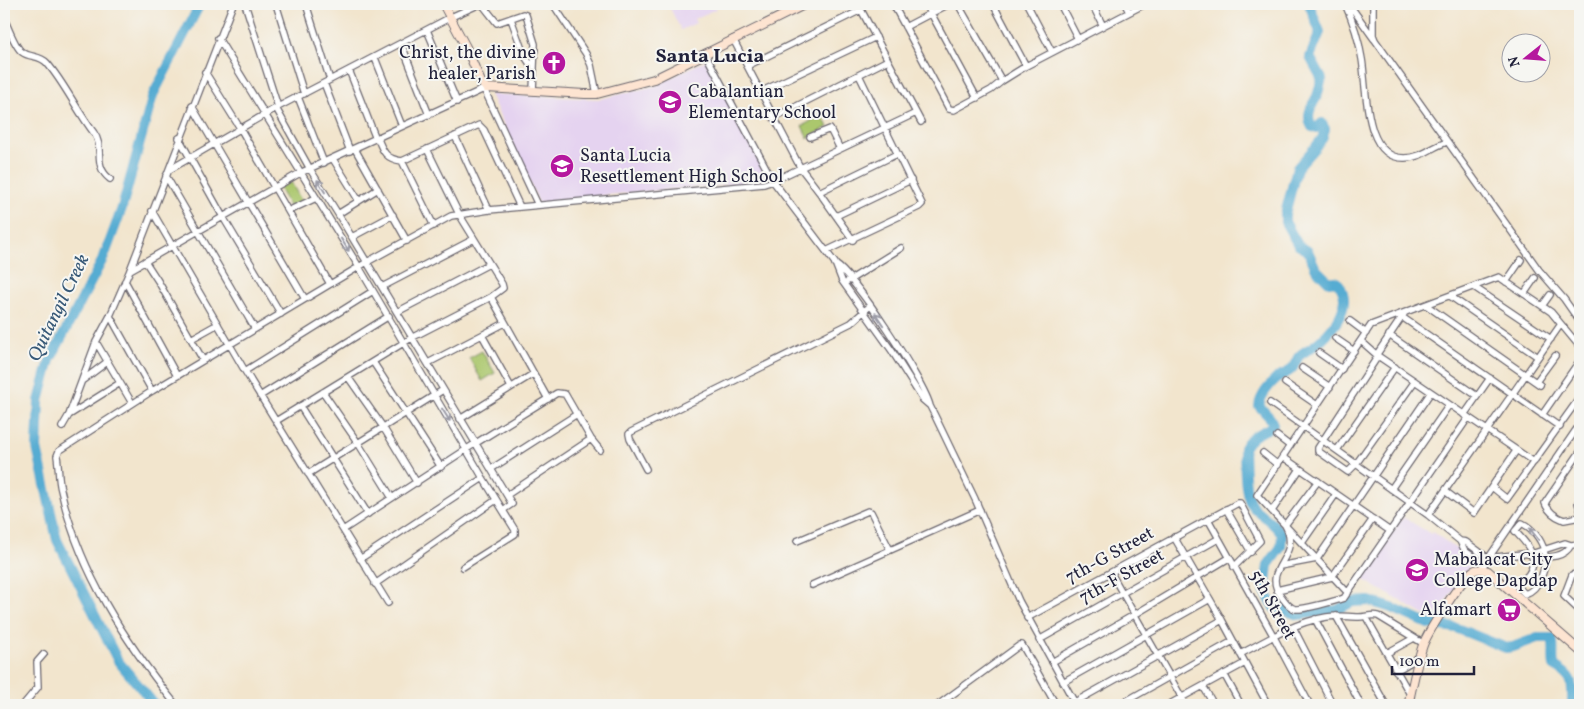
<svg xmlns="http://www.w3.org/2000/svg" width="1584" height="709" font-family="Vollkorn,serif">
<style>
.built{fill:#e5d3f0}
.green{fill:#abc76d;stroke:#667454}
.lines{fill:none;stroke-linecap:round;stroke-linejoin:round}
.river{stroke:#56acd2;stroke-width:10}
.street-casing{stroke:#6b666e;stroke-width:8}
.secondary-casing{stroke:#6b666e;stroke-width:10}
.street{stroke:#fff;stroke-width:5.5}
.secondary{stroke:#fde4d1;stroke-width:8}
.oneway{stroke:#9c9ca7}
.labels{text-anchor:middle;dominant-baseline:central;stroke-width:4;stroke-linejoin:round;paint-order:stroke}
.poi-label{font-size:18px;fill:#22223b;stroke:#f6f6f2;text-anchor:start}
.street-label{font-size:18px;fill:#22223b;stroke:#f6f6f2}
.water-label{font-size:19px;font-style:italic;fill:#375977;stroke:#f6f6f2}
.quarter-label{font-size:20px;font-weight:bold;fill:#22223b;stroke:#f6f6f2}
</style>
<rect width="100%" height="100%" fill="#f6f6f2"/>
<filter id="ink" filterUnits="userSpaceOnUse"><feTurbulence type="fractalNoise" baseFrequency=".02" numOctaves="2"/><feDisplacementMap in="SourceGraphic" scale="10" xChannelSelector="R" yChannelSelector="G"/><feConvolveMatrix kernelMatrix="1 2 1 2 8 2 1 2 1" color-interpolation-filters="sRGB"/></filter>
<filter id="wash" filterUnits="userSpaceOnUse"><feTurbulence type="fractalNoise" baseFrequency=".0096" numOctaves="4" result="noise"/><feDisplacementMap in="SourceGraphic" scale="20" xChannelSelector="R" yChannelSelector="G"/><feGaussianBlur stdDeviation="1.12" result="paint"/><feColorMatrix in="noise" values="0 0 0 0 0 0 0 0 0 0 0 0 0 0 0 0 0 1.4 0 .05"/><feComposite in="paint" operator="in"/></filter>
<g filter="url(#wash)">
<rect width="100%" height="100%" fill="#f2e5cd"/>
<path class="built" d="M 668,4 L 713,4 L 716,9 L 694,19 L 696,23 L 681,30 Z
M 708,59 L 770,181 L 606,195 L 539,203 L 490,94 L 600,99 L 655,86 Z
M 1403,517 L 1431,534 L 1433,532 L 1473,561 L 1433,620 L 1362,579 Z"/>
<path class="green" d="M 822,115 L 828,127 L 808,138 L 802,126 Z
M 291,182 L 302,202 L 290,208 L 279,188 Z
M 482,351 L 495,373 L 482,381 L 469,358 Z"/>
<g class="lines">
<path class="river" d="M 1309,4 L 1320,32 L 1310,57 L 1322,79 C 1320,84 1319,91 1317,96 C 1312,106 1305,115 1312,127 L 1316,128 L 1322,123 L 1325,129 L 1322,139 L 1317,145 L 1297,168 L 1285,214 L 1285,222 L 1298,245 L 1308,251 L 1316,269 L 1329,282 L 1334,281 C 1340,283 1341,287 1343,293 C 1349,312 1329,334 1315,345 C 1310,349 1303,352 1299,356 C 1296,360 1295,366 1291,370 C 1288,373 1282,374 1278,377 C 1270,384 1260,396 1259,406 L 1270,418 L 1273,424 L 1271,427 C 1260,433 1250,436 1244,448 C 1245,464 1243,497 1254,508 C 1263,517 1275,523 1282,535 L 1281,547 L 1268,565 L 1265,591 L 1274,608 L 1282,609 L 1298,615 L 1337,610 L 1352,602 L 1369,601 L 1392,608 L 1428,624 L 1456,628 L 1506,648 L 1513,647 L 1537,638 L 1552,638 C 1555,647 1552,657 1554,666 C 1575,677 1572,683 1572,705
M 155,705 L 118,661 L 57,540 L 37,448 L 39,401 L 50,360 L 104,257 L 122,208 L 153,95 L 200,4"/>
</g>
</g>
<g filter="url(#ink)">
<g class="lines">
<g class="street-casing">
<path id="street" d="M 245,4 L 278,107
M 276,4 L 304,94
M 306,4 L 330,80
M 482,4 L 497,23 L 523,14 L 526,15 L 535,44 L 533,91
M 553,4 L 586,54 L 591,65 L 597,94
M 858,4 L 921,122
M 893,4 L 949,109 L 954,110 L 991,90 L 1002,81 L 1026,66 L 1145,4
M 926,4 L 977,98
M 958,4 L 1002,81
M 993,4 L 1026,66
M 1027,4 L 1052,52
M 1060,4 L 1078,39
M 1092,4 L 1103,26
M 1125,4 L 1129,12
M 1345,4 C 1353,21 1359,40 1362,59 C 1367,87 1363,159 1405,158 C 1422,158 1431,147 1447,142
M 1349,4 L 1374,39
M 1373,4 L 1373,35 L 1375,40 L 1539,270 L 1564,299 L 1580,322
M 4,18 C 8,27 15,47 22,52 C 30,58 40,55 47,63 C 65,84 77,111 94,133 C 105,148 92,165 110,179
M 511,19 L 524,55 L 534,70
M 905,27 L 949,4
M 427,30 L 457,102
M 218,38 L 359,267 L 483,478 L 515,530 L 515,534 L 463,567
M 733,39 L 800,167 L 819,192 L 853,240
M 401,43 L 429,115
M 705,53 L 773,181 L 826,251 L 835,263 L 842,281 L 892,351 L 923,400 L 930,406 L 935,416 L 975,499 L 1019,601 L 1076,705
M 375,58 L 402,126
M 747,66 L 861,10
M 349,70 L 376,139
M 205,72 L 240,128 L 330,284
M 324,83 L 350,151
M 484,89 L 538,205
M 760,92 L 876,37
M 298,97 L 324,163
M 192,106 L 305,299
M 276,108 L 310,169 L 338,214 L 512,504 L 503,510
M 773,118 L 888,60
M 455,136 L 489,210
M 810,137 L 830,129 L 840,149
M 179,138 L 223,217 L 281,314
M 378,139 C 383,152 386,159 402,161
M 355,149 L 407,241
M 333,159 L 359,201
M 169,170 L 276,108 L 451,17 L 480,4
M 166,176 L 255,329
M 819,192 L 897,154
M 152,211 L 245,371 L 388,603
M 288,211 L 316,198
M 338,214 L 378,189
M 836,216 L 911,180
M 434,226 L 402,161 L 479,125 L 484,130 L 520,207
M 352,237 L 393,215
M 826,251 L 919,207 L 922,204 L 859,75
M 145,261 L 158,281 L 203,360
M 835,264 C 855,276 925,383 930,406
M 130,270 L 300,173 L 486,88
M 125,281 L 177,376
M 848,281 L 901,248
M 1506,282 L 1521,260
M 382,287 L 474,239
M 1474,287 L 1551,339
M 1524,294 L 1535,278
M 1450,296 L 1538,357
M 491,297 L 548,399
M 1426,305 L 1540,385
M 1542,306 L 1550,295
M 397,312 L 489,264
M 110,316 L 152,391
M 1402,317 L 1560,427
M 1350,321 L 1366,333
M 482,335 L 511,387
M 1389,335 L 1477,396
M 1335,338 L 1354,351
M 191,339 L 218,324
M 1361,341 L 1378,356 L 1534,462
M 96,342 L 132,403
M 1319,353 L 1342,369
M 1377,354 L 1404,314
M 1378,356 L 1318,448 L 1318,451 L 1348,472 L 1356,464 L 1415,381
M 373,362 L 441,467
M 428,363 L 505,323
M 1302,368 L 1330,387
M 245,371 L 373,291
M 348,377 L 383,427 L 417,483
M 83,380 L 107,362
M 1536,382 L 1555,356
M 1285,383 L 1317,405
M 323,392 L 358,443 L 392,498
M 260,396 L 389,316
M 1270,403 L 1428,515 L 1460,541 L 1466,542 L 1488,558 L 1531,553
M 300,406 L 368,514
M 69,415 L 120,383
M 1464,415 L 1490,378
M 1542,415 L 1580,360
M 460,419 L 533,374
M 276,421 L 413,337 L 491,297 L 503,288 L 502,284 L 459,214 L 427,149
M 62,427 L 69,415 L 96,342 L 110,316 L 130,270 L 233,4
M 1277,436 L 1290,446
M 1337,450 L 1395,367
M 1580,452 L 1545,503 C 1548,511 1556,517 1564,520 L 1580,517
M 1263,453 L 1278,465
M 1283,457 L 1390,531
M 491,469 L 577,414
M 646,469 L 630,439 L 629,434 L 631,432 L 851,323 L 870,306
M 308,474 L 443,390
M 1318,481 L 1285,525 C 1303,558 1260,568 1281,596 C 1285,601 1288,607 1295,609 C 1303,610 1335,601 1344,598 L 1468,418
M 1492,487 L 1507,499 L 1580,397
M 1391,489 L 1449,405
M 1445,491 L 1474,513 L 1516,451
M 507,495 L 591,439
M 1580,498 L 1578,503 L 1580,510
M 1226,509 L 1251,552
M 1272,511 L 1300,469
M 1428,515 L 1561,324
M 1208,519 L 1274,637 L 1310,705
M 343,530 L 476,443 L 557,393 L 565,394 L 591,439 L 600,450
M 1174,537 L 1222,620 L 1268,705
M 797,541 L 868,511 L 871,512 L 890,550
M 1460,541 L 1465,551 L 1484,564
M 1302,543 L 1336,494
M 1531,554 L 1565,543 L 1571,545 L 1580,544
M 1532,557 C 1546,557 1564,559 1571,545
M 360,559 L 483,478
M 1280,566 L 1317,559 L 1431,392
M 1481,569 L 1580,424
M 1111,573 L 1186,705
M 1580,578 L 1576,574 L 1572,575 L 1564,596 L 1580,611
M 375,584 L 496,500
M 812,585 L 980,510
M 1508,587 C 1525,583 1539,569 1530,550 C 1526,542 1520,537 1515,531 L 1522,523 C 1532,528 1541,539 1544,550 C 1548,566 1540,589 1525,594 L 1516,585
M 1277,590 L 1332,577 L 1373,519
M 1348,593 L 1257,495 L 1371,325 L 1499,277 L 1551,312 L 1580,347
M 1336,616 L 1386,705
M 1366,617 L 1411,696
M 1027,618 L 1238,503 L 1240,503 L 1260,541 L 1234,567
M 1315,619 L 1361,705
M 1293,627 L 1333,705
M 1039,640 L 1218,539
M 1387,653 L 1414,638
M 1240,654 C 1270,639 1301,618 1336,616 C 1344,616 1352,617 1359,617 C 1366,617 1372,614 1378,616 L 1424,644
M 1052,662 L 1134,615 L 1229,558
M 1396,671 L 1419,657
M 1224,674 L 1241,705
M 1063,682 L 1210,599
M 1203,686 L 1214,705
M 1075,702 L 1222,620
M 23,705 L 38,687 L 37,662 L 44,654
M 176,705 C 125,641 79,572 61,490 C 58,479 59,467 57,456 L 59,451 L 152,391 L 367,262 L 451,216 L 489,210 L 764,184 L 773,181 L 916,113
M 938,705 L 1020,645 L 1022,645 L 1056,705
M 1119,705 L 1233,641
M 1168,705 L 1245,663"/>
</g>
<g class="secondary-casing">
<path id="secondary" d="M 443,4 L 466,47 L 481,82 L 486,88 L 585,94 L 597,94 L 654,79 L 806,4
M 1408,705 C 1413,685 1416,664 1423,645 C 1428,632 1462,578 1473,571 C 1478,568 1483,569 1488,571 L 1580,651"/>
</g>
<use href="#street" class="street"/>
<use href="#secondary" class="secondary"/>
</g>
<defs><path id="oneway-shaft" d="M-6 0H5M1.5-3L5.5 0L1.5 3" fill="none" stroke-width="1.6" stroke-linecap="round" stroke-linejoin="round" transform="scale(1.25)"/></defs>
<g class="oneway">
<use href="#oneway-shaft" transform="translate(321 186) rotate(-122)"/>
<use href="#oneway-shaft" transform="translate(345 245) rotate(58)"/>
<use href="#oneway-shaft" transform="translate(879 319) rotate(-124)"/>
<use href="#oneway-shaft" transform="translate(446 415) rotate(58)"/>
<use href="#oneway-shaft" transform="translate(1534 534) rotate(-128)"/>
</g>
</g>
<defs>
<g id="church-disc" transform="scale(1.25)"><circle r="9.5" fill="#b5179e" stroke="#f6f6f2"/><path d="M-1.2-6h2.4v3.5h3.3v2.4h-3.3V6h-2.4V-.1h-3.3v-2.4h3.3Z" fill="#fff"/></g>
<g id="school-disc" transform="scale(1.25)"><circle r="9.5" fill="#b5179e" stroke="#f6f6f2"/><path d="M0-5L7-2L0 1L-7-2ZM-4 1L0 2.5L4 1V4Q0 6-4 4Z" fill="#fff"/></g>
<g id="university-disc" transform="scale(1.25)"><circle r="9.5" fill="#b5179e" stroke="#f6f6f2"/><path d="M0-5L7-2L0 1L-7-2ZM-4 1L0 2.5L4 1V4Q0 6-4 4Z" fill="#fff"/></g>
<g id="supermarket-disc" transform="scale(1.25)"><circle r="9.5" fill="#b5179e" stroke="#f6f6f2"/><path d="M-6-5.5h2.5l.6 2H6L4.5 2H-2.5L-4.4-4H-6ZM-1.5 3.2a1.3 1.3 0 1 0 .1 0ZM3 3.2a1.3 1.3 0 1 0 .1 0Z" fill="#fff"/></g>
</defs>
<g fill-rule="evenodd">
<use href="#church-disc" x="554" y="63"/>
<use href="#school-disc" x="670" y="102"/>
<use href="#school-disc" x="562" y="166"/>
<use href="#university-disc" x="1417" y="570"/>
<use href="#supermarket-disc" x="1509" y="610"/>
</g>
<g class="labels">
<g class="poi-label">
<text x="536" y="53" text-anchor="end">Christ, the divine<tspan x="536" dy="21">healer, Parish</tspan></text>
<text x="688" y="92">Cabalantian<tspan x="688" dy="21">Elementary School</tspan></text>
<text x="580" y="156">Santa Lucia<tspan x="580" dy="21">Resettlement High School</tspan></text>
<text x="1434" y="560">Mabalacat City<tspan x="1434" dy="21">College Dapdap</tspan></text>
<text x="1492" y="610" text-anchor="end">Alfamart</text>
</g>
<g class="street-label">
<text transform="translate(1110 556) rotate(-29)">7th-G Street</text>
<text transform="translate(1122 577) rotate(-29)">7th-F Street</text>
<text transform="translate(1272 605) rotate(61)">5th Street</text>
</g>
<g class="water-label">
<text transform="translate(59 308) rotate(-64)">Quitangil Creek</text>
</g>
<g class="quarter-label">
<text x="710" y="57">Santa Lucia</text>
</g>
</g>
<rect width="1584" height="709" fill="none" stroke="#f6f6f2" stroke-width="20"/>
<g transform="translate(1526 58) rotate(253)"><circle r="24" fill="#f6f6f2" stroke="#a1a1a9"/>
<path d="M0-4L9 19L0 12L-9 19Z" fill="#b5179e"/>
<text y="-8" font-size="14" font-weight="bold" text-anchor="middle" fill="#22223b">N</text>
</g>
<path d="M1392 666v8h82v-8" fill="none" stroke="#22223b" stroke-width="2.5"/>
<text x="1399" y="666" font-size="15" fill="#22223b" stroke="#f6f6f2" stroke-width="4" paint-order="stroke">100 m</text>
</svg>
